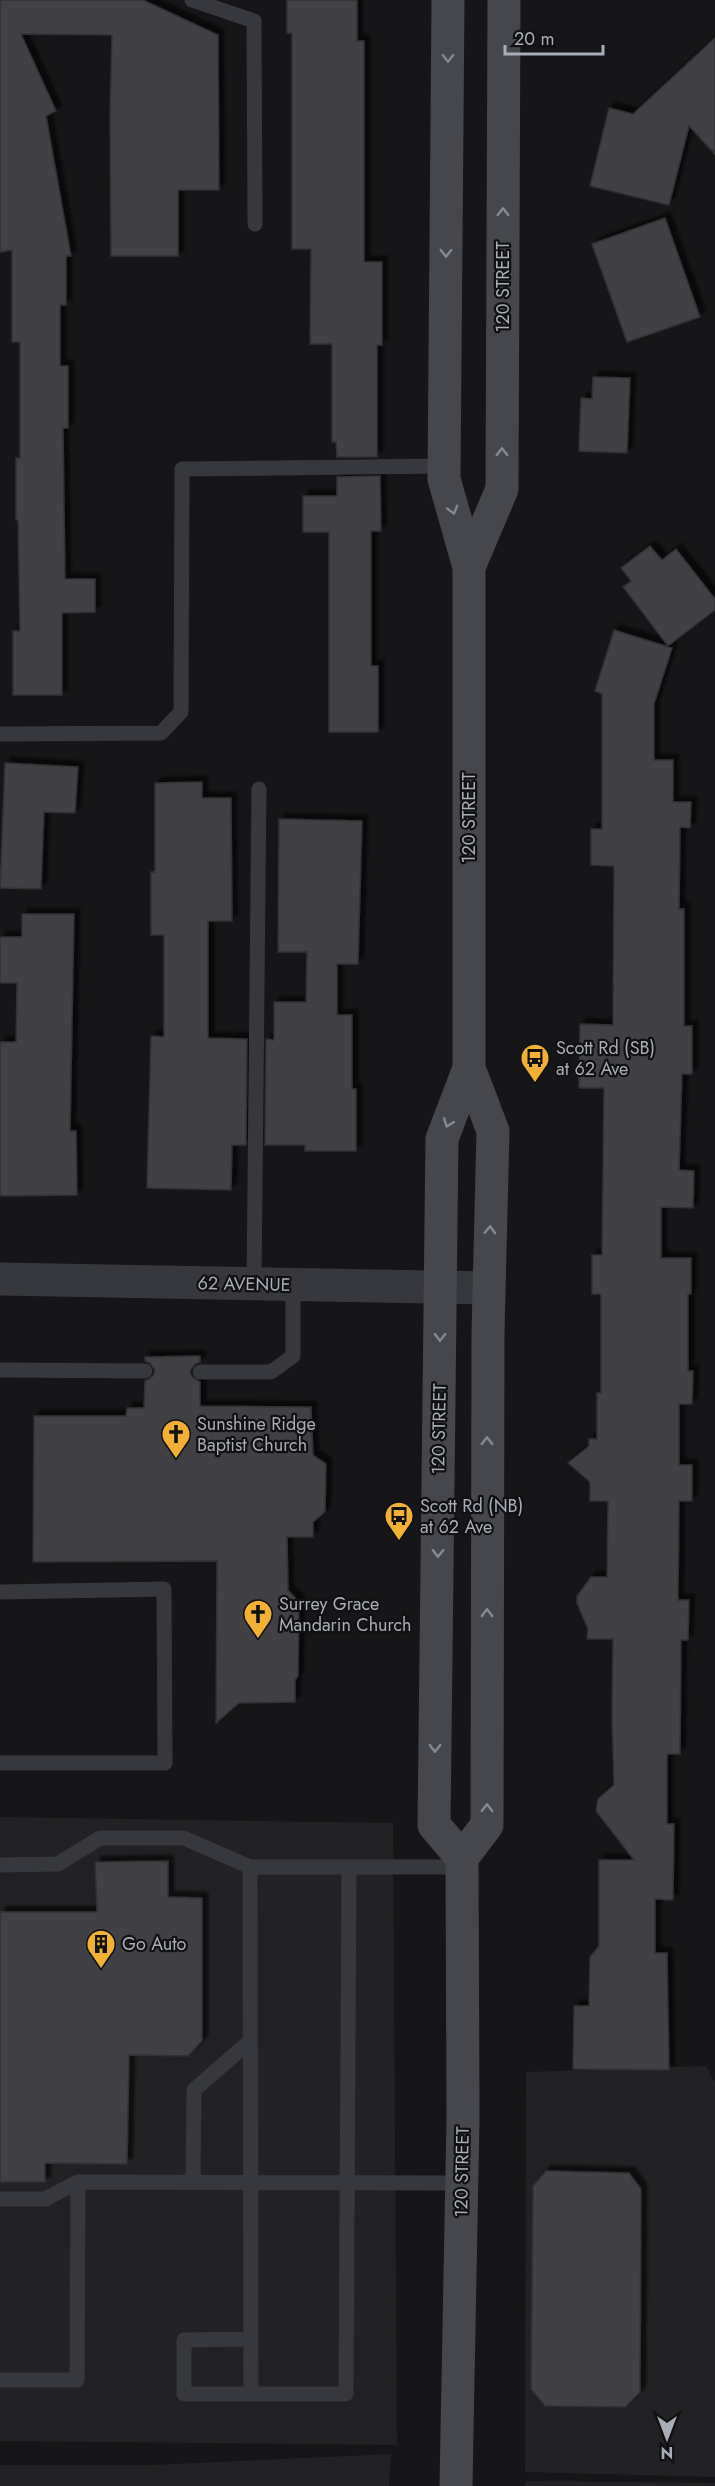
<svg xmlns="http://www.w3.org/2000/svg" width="715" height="2486" font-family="Jost,sans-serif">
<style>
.built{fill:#222225}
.building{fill:#404145;stroke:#303034;stroke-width:1.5;filter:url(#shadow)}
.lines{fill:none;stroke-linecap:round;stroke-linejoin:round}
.service{stroke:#37383d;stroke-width:15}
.tertiary{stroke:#37383d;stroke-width:33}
.secondary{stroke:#45474d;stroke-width:33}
.oneway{stroke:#858993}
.labels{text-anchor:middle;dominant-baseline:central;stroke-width:4.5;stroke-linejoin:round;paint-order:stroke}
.street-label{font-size:18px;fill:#a8adb8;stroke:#111113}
.poi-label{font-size:18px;fill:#a8adb8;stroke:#111113;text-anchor:start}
</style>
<defs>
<filter id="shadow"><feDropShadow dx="5.5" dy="-5.5" stdDeviation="1.5" flood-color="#0009"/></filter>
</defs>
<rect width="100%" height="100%" fill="#161618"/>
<path class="built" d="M 0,1817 L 393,1823 L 397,2445 L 0,2441 Z
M 706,2066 L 715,2083 L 715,2477 L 525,2472 L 526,2072 Z
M 391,2454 L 389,2486 L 0,2486 L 0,2465 L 151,2465 Z
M 525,2481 L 715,2483 L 715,2486 L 525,2486 Z"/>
<path class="building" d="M 0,0 L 143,0 L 218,35 L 219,190 L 178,190 L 178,256 L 111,256 L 110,116 L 112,35 L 21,34 L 56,111 L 46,116 L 71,256 L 66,256 L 66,305 L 60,305 L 60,366 L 68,366 L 68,428 L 63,428 L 65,579 L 95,579 L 95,612 L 62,613 L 62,695 L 13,695 L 13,631 L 20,631 L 18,520 L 16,520 L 16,458 L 20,458 L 20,342 L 12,342 L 12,250 L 0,252 Z
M 287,0 L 357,0 L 357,41 L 364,41 L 364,262 L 382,262 L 382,345 L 377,345 L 377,457 L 337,457 L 336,442 L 332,442 L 332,344 L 310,344 L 311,249 L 292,249 L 292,33 L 287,33 Z
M 715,38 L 715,154 L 689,126 L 669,205 L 590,186 L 609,108 L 633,114 Z
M 665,218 L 700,317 L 627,342 L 592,244 Z
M 593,377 L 630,378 L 627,453 L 579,451 L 581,398 L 592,399 Z
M 380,476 L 381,531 L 371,531 L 371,666 L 378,666 L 378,732 L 329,732 L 329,532 L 303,532 L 303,496 L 337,496 L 337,477 Z
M 650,546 L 662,560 L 676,549 L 715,599 L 715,610 L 668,646 L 623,587 L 631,581 L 621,568 Z
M 614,630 L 672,648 L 654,704 L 654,760 L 673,760 L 673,802 L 691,802 L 690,828 L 680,827 L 679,909 L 684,909 L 684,1026 L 692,1026 L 692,1074 L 682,1074 L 679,1170 L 694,1171 L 693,1208 L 661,1207 L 661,1258 L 691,1258 L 691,1294 L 688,1294 L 688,1371 L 693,1371 L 692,1404 L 679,1404 L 679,1465 L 692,1465 L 692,1501 L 679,1501 L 678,1600 L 689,1600 L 688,1640 L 681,1640 L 680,1754 L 667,1754 L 667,1824 L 674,1824 L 673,1900 L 655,1899 L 655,1953 L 667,1953 L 669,2070 L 573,2069 L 574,2006 L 589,2006 L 590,1957 L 599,1946 L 599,1860 L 634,1860 L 596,1811 L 598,1799 L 614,1785 L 612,1715 L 613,1639 L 587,1639 L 588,1629 L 577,1603 L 577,1596 L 591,1577 L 607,1577 L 608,1501 L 590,1501 L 590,1482 L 568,1463 L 589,1446 L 589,1439 L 597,1439 L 597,1393 L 601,1393 L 601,1294 L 592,1294 L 592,1255 L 602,1255 L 604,1088 L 579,1088 L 580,1024 L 613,1025 L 614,866 L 591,865 L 591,829 L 602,829 L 602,694 L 595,691 Z
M 5,763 L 78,767 L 75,813 L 44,812 L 41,889 L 0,888 Z
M 202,782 L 202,798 L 231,798 L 232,921 L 208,921 L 208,1038 L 247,1039 L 246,1145 L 232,1145 L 231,1190 L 147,1188 L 151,1036 L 164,1037 L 164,935 L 151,935 L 151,872 L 155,872 L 155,783 Z
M 279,819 L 362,821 L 358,964 L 337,964 L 337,1015 L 352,1015 L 352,1089 L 356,1089 L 356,1151 L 305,1151 L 305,1145 L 265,1145 L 266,1039 L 274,1040 L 274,1002 L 306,1002 L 307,952 L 278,952 Z
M 22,914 L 74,914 L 70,1131 L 76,1131 L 77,1195 L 0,1196 L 0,1042 L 16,1042 L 17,983 L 0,983 L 0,937 L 22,937 Z
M 200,1356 L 200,1362 L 195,1364 L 190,1371 L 192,1377 L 200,1382 L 200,1406 L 311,1407 L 313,1455 L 326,1464 L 325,1512 L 313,1522 L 313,1537 L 287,1537 L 288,1590 L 299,1602 L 298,1676 L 295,1680 L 295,1702 L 239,1703 L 216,1723 L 217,1561 L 33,1562 L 34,1416 L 126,1416 L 127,1408 L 144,1408 L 145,1381 L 153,1376 L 155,1370 L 150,1363 L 145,1361 L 145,1357 Z
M 168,1861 L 168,1897 L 202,1898 L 202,2041 L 188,2056 L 129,2055 L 127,2164 L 45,2163 L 45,2182 L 0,2182 L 0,1912 L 97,1912 L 95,1862 Z
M 546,2171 L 629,2173 L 641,2189 L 640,2392 L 625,2407 L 545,2406 L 531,2389 L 533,2186 Z"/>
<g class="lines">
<path class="service" d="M 192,0 L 254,21 L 255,224
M 0,734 L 161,733 L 181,712 L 182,469 L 445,466
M 254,1284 L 259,789
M 0,1370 L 145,1371
M 200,1372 L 271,1372 L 293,1356 L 293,1285
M 0,1592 L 164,1589 L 165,1763 L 0,1763
M 0,1865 L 58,1864 L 100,1838 L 184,1838 L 250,1867 L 462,1867
M 250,1867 L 251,2394 L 346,2394 L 349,1867
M 193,2182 L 194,2090 L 250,2041
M 0,2199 L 45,2199 L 78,2182
M 251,2339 L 184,2340 L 184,2394 L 251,2394
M 0,2380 L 77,2380 L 78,2182 L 462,2183"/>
<path class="tertiary" d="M 0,1279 L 488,1288"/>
<path class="secondary" d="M 448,0 L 444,479 L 469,567 L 469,1068 L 442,1139 L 434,1825 L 462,1858
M 469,567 L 502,489 L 504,0
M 456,2486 L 463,2118 L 462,1858 L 487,1825 L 488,1333 L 493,1131 L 469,1068"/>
</g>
<defs><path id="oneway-chevron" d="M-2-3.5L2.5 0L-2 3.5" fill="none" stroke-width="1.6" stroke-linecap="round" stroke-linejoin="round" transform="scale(1.5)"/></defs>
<g class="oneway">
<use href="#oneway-chevron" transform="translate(448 58) rotate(90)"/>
<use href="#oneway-chevron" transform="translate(503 212) rotate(-90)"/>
<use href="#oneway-chevron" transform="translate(446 253) rotate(90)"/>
<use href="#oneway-chevron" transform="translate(502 452) rotate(-90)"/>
<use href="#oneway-chevron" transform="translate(453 510) rotate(74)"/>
<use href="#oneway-chevron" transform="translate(448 1123) rotate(111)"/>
<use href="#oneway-chevron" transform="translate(490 1230) rotate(-88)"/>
<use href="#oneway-chevron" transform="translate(440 1337) rotate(91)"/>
<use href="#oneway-chevron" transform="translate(487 1441) rotate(-90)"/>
<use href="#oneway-chevron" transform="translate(438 1553) rotate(91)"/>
<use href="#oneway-chevron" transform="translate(487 1613) rotate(-90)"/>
<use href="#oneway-chevron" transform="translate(435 1748) rotate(91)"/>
<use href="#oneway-chevron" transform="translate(487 1808) rotate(-90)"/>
</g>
<defs>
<g id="bus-pin" transform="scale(1.5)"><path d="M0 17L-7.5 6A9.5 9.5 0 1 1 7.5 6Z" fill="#f2b134" stroke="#111113"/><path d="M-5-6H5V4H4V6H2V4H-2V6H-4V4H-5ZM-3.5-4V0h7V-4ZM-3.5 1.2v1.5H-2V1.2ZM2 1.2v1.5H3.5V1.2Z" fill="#111"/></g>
<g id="church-pin" transform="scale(1.5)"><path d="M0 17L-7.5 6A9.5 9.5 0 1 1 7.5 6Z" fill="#f2b134" stroke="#111113"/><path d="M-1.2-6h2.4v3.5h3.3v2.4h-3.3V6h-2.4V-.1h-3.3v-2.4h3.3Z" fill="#111"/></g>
<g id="building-pin" transform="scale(1.5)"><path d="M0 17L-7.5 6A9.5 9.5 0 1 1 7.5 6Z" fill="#f2b134" stroke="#111113"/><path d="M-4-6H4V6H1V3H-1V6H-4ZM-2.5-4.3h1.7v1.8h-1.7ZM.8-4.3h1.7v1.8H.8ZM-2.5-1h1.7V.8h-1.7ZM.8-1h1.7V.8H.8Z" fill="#111"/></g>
</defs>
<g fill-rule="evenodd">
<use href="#bus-pin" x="535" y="1058"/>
<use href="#church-pin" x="176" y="1434"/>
<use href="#bus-pin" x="399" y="1516"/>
<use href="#church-pin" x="258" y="1614"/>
<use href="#building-pin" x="101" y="1944"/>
</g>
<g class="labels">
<g class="street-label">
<text transform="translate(503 287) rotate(-90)">120 STREET</text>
<text transform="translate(469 818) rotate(-90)">120 STREET</text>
<text transform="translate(244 1284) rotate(1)">62 AVENUE</text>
<text transform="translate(439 1429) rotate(-89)">120 STREET</text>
<text transform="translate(462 2172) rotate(-89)">120 STREET</text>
</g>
<g class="poi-label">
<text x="556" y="1048">Scott Rd (SB)<tspan x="556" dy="21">at 62 Ave</tspan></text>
<text x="197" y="1424">Sunshine Ridge<tspan x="197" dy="21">Baptist Church</tspan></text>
<text x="420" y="1506">Scott Rd (NB)<tspan x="420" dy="21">at 62 Ave</tspan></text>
<text x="279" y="1604">Surrey Grace<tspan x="279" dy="21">Mandarin Church</tspan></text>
<text x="122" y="1944">Go Auto</text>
</g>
</g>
<g transform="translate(667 2438) rotate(180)" stroke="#111113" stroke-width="4.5" paint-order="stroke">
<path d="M0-4.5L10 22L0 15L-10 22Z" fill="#a8adb8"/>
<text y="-9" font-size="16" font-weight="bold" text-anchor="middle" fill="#a8adb8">N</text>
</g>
<path d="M505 45v9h98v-9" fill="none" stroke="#a8adb8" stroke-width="3"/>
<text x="514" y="45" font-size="18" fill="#a8adb8" stroke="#111113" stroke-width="4.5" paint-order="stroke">20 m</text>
</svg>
